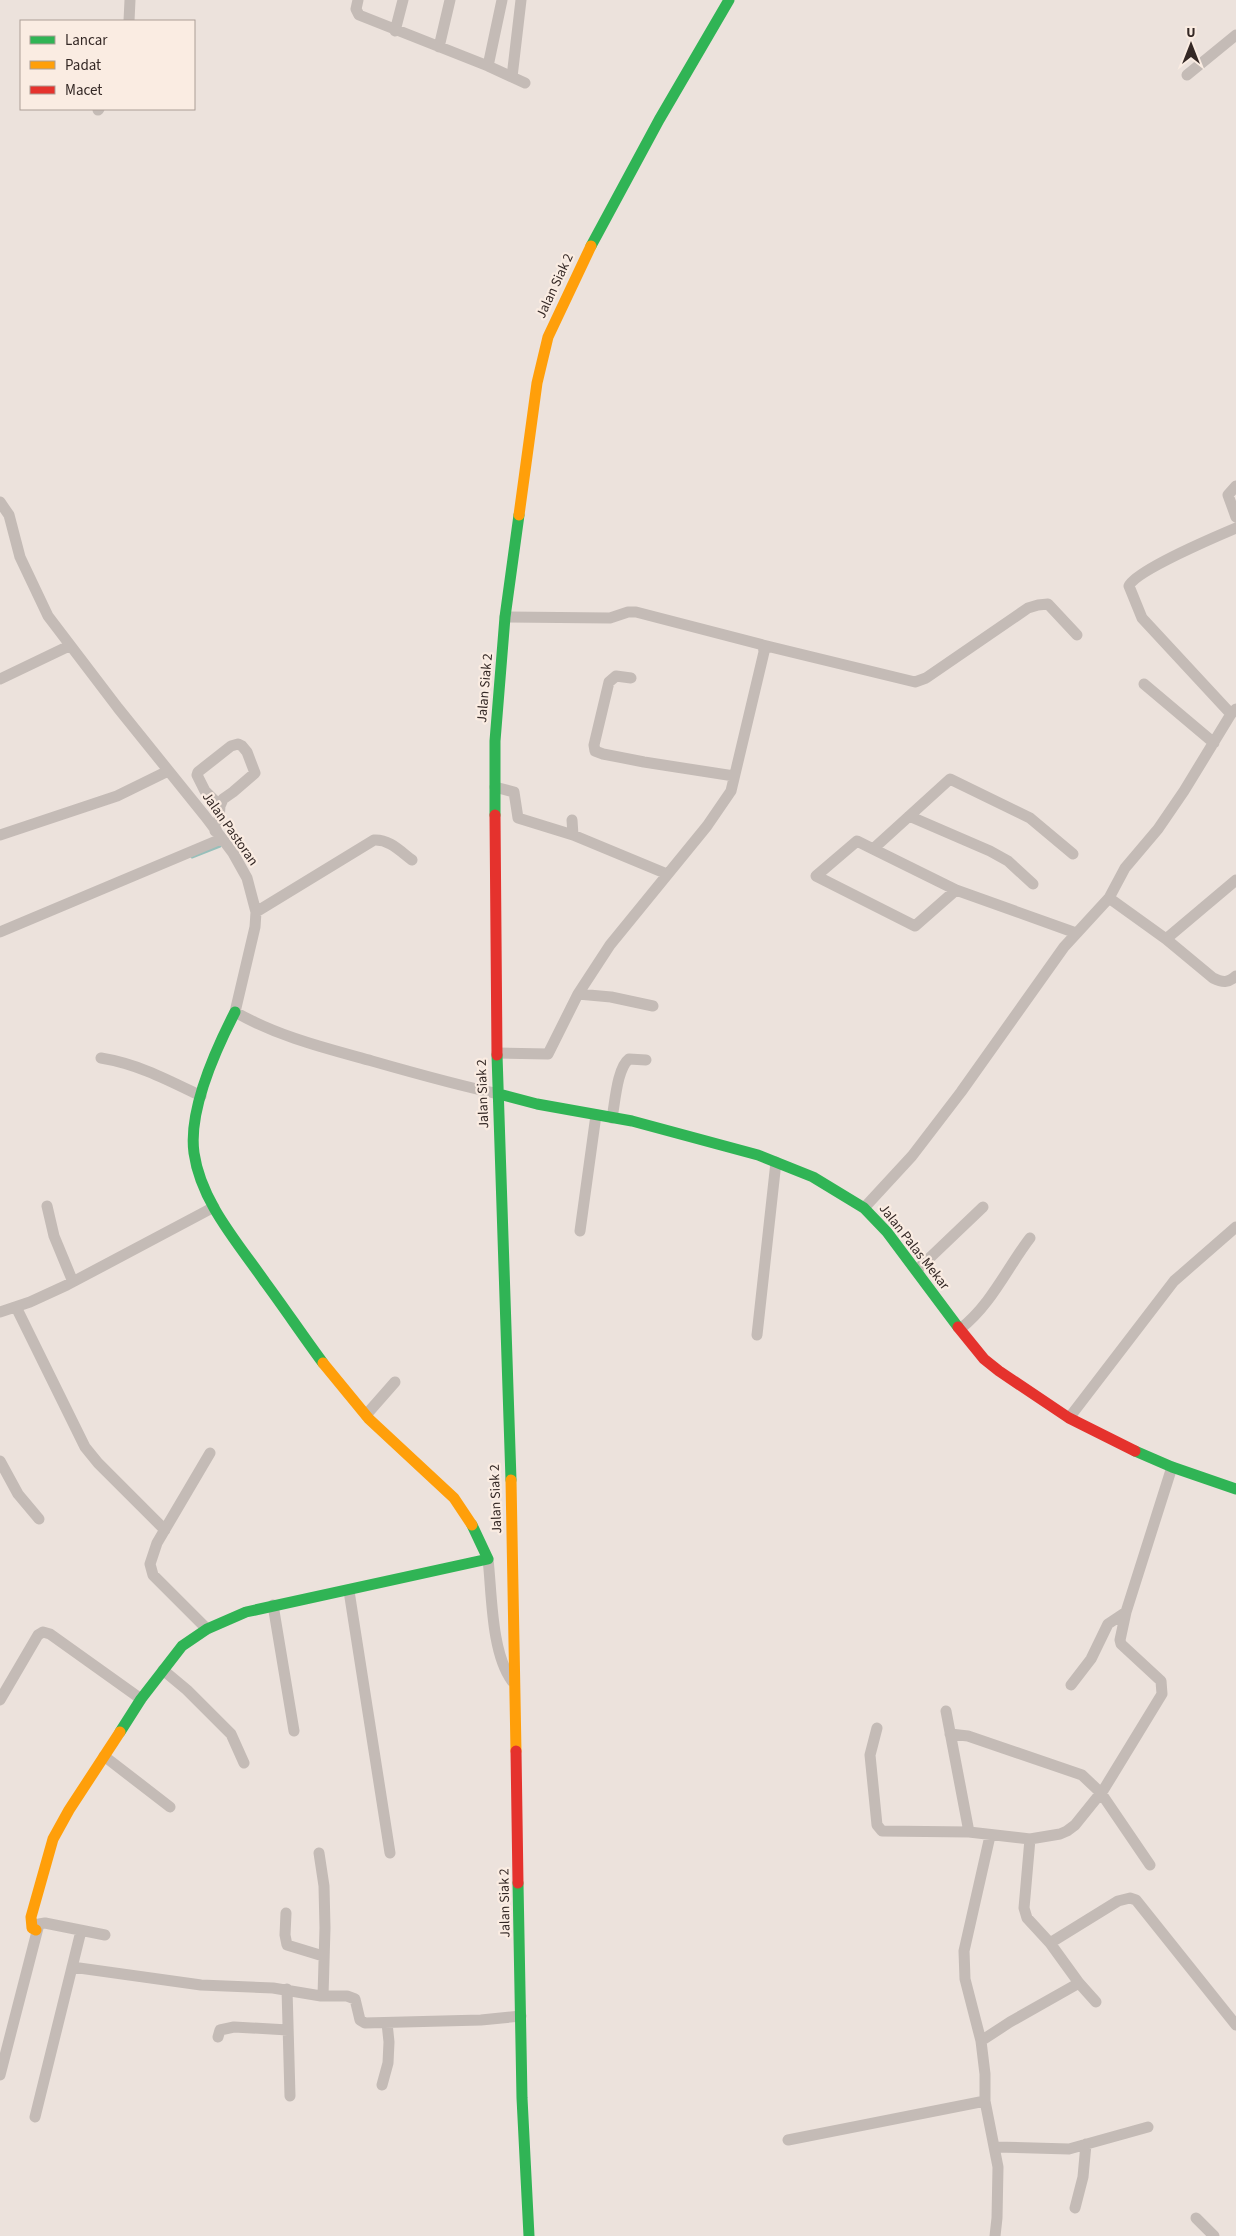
<svg xmlns="http://www.w3.org/2000/svg" width="1236" height="2236" font-family="'Source Sans 3',sans-serif">
<style>
.lines{fill:none;stroke-linecap:round;stroke-linejoin:round}
.stream{stroke:#97bfba;stroke-width:3}
.street{stroke:#c4bbb6;stroke-width:11}
.fast{stroke:#30b455;stroke-width:11}
.slow{stroke:#ff9f0a;stroke-width:11}
.jam{stroke:#e5322d;stroke-width:11}
.labels{text-anchor:middle;dominant-baseline:central;stroke-width:4.5;stroke-linejoin:round;paint-order:stroke}
.street-label{font-size:14px;fill:#342825;stroke:#faece2}
</style>
<rect width="100%" height="100%" fill="#ece2dc"/>
<g class="lines">
<path class="stream" d="M 192,857 L 220,846"/>
<path class="street" d="M 358,0 L 356,9 L 359,15 L 488,66 L 525,83
M 129,21 L 130,0
M 395,31 L 403,0
M 439,47 L 450,0
M 488,66 L 502,0
M 1187,75 L 1236,35
M 512,77 L 521,0
M 98,110 L 99,109
M 1236,486 L 1228,495 L 1236,517
M 0,502 L 9,515 L 20,557 L 48,616 L 118,708 L 205,816 L 233,853 L 247,878 L 256,912 L 255,927 L 235,1012 C 279,1037 325,1048 372,1061 C 414,1073 456,1085 499,1094
M 763,645 L 915,682 L 926,678 L 1028,608 L 1038,605 L 1048,604 L 1077,635
M 631,678 L 616,676 L 609,682 L 594,745 L 595,751 L 603,754 L 644,762 L 734,776
M 0,679 L 69,646
M 1144,684 L 1214,743
M 1231,714 L 1142,618 L 1129,586 C 1135,571 1217,536 1236,528
M 495,787 L 514,792 L 518,818 L 573,835
M 909,816 L 990,851 L 1008,861 L 1033,884
M 572,820 L 573,835 L 667,874
M 215,831 L 219,819 L 220,806 L 223,799 L 233,792 L 255,773 L 247,752 L 242,746 L 238,744 L 231,746 L 198,772 L 197,775 L 205,791 L 220,806
M 0,835 L 117,796 L 168,771
M 873,849 L 857,841 L 816,876 L 915,926 L 956,890
M 1073,854 L 1030,818 L 950,779 L 873,849 L 956,890 L 1076,933
M 1109,898 L 1166,939 L 1213,978 C 1223,983 1228,983 1236,976
M 256,912 L 374,840 C 389,839 400,851 412,860
M 0,932 L 221,839
M 1166,939 L 1236,880
M 578,994 L 611,997 L 653,1006
M 497,1053 L 548,1054 L 578,994 L 610,945 L 707,826 L 731,791 L 764,652 L 763,645 L 636,612 L 628,612 L 610,618 L 505,617
M 101,1058 C 138,1064 168,1080 201,1096
M 612,1118 C 615,1103 617,1068 629,1059 L 646,1060
M 47,1206 L 54,1236 L 73,1282
M 864,1208 L 912,1156 L 961,1092 L 1064,947 L 1109,898 L 1125,868 L 1158,829 L 1184,791 L 1231,714 L 1236,709
M 580,1231 L 596,1115
M 917,1270 L 983,1207
M 16,1307 L 85,1447 L 98,1463 L 165,1530
M 0,1312 L 30,1302 L 67,1285 L 214,1207
M 960,1329 C 991,1305 1007,1268 1030,1238
M 757,1335 L 776,1162
M 366,1415 L 395,1382
M 1069,1418 L 1174,1281 L 1236,1227
M 0,1461 L 18,1494 L 39,1519
M 488,1559 C 492,1594 491,1652 512,1681
M 349,1591 L 390,1853
M 273,1605 L 294,1731
M 207,1629 L 153,1575 L 150,1564 L 157,1543 L 210,1453
M 163,1670 L 187,1690 L 231,1734 L 244,1763
M 1071,1685 L 1091,1659 L 1108,1624 L 1126,1612
M 0,1700 L 38,1635 L 43,1632 L 50,1634 L 141,1699
M 946,1711 L 969,1832
M 877,1728 L 870,1755 L 877,1825 L 882,1831 L 969,1832 L 1030,1839 L 1060,1834 L 1067,1831 L 1075,1825 L 1104,1789 L 1162,1694 L 1161,1681 L 1121,1644 L 1120,1640 L 1126,1612 L 1172,1467
M 950,1734 L 968,1736 L 1082,1775 L 1101,1793 L 1150,1865
M 104,1756 L 170,1807
M 990,1836 L 964,1951 L 965,1979 L 981,2041 L 985,2074 L 985,2101 L 998,2167 L 997,2218 L 995,2236
M 319,1853 L 324,1886 L 325,1928 L 323,1996
M 286,1913 L 285,1935 L 287,1945 L 323,1956
M 1050,1943 L 1118,1901 L 1130,1898 L 1136,1900 L 1236,2025
M 72,1967 L 201,1985 L 273,1988 L 321,1996 L 347,1996 L 355,1999 L 360,2020 L 365,2023 L 481,2020 L 521,2016
M 1079,1983 L 1096,2002
M 287,1989 L 290,2096
M 218,2037 L 220,2030 L 234,2027 L 288,2030
M 981,2041 L 1010,2022 L 1079,1983 L 1050,1943 L 1027,1918 L 1024,1908 L 1030,1839
M 0,2075 L 39,1924 L 45,1923 L 105,1935
M 382,2085 L 388,2063 L 389,2042 L 387,2023
M 35,2117 L 81,1931
M 788,2140 L 985,2101
M 995,2147 L 1069,2149 L 1148,2127
M 1075,2208 L 1083,2177 L 1086,2144
M 1196,2218 L 1214,2236"/>
<path class="fast" d="M 591,246 L 659,120 L 729,0
M 495,815 L 495,741 L 505,617 L 519,515
M 235,1012 C 216,1049 188,1110 194,1153 C 201,1202 238,1243 265,1282 C 285,1309 303,1336 323,1363
M 497,1055 L 511,1480
M 499,1094 L 537,1104 L 632,1121 L 758,1155 L 813,1177 L 864,1208 L 887,1232 L 958,1327
M 1135,1451 L 1172,1467 L 1236,1489
M 120,1732 L 141,1699 L 182,1646 L 207,1629 L 246,1612 L 488,1559 L 472,1525
M 518,1883 L 522,2098 L 529,2236"/>
<path class="slow" d="M 519,515 L 537,383 L 548,337 L 591,246
M 323,1363 L 369,1419 L 454,1498 L 472,1525
M 511,1480 L 516,1751
M 36,1930 L 32,1928 L 31,1917 L 53,1839 L 69,1810 L 120,1732"/>
<path class="jam" d="M 495,815 L 497,1055
M 958,1327 L 984,1359 L 999,1371 L 1069,1418 L 1135,1451
M 516,1751 L 518,1883"/>
</g>
<g class="labels">
<g class="street-label">
<text transform="translate(555 286) rotate(-65)">Jalan Siak 2</text>
<text transform="translate(485 688) rotate(-85)">Jalan Siak 2</text>
<text transform="translate(230 829) rotate(55)">Jalan Pastoran</text>
<text transform="translate(483 1094) rotate(-92)">Jalan Siak 2</text>
<text transform="translate(914 1247) rotate(52)">Jalan Palas Mekar</text>
<text transform="translate(496 1499) rotate(-92)">Jalan Siak 2</text>
<text transform="translate(505 1903) rotate(-91)">Jalan Siak 2</text>
</g>
</g>
<rect x="20" y="20" width="175" height="90" fill="#faece2" stroke="#ab9e96"/>
<rect x="30" y="36" width="25" height="8" fill="#30b455" stroke="#ab9e96"/>
<text x="65" y="45" font-size="15" fill="#342825">Lancar</text>
<rect x="30" y="61" width="25" height="8" fill="#ff9f0a" stroke="#ab9e96"/>
<text x="65" y="70" font-size="15" fill="#342825">Padat</text>
<rect x="30" y="86" width="25" height="8" fill="#e5322d" stroke="#ab9e96"/>
<text x="65" y="95" font-size="15" fill="#342825">Macet</text>
<g transform="translate(1191 45)" stroke="#faece2" stroke-width="4" paint-order="stroke">
<path d="M0-4L9 19L0 12L-9 19Z" fill="#342825"/>
<text y="-8" font-size="14" font-weight="bold" text-anchor="middle" fill="#342825">U</text>
</g>
</svg>
